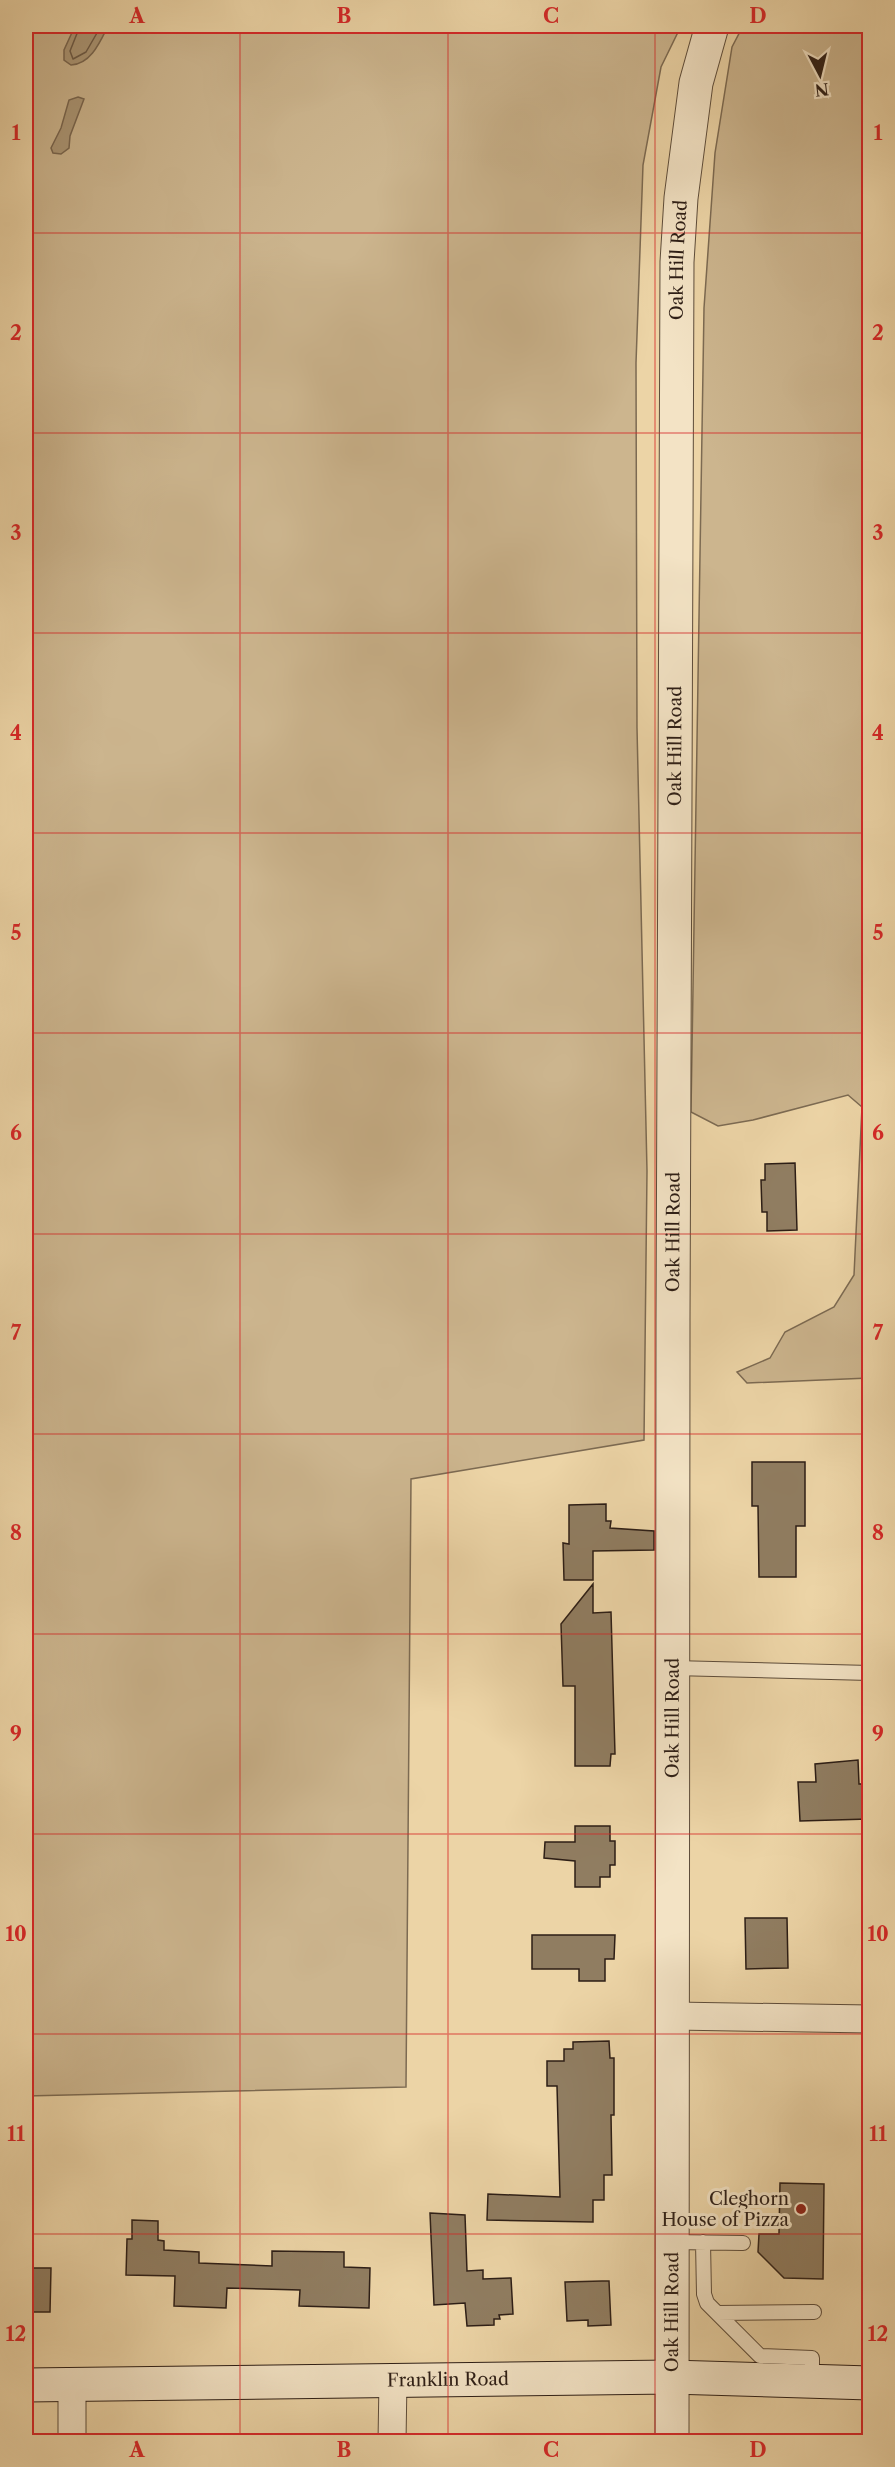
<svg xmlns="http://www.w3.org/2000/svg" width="895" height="2467" font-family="'Libre Caslon Text',serif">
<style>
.green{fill:#ccb58e;stroke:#7c6a52;stroke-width:1.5}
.water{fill:#ab9675;stroke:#79664f;stroke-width:1.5}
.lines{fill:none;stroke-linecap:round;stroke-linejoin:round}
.shore{stroke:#6c5a46;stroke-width:1.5}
.building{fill:#907d61;stroke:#2d1e16;stroke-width:1.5}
.service-casing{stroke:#5d4c3a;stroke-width:16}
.minor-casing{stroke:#5d4c3a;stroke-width:29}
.tertiary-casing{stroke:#5d4c3a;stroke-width:35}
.secondary-casing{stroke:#2d1e16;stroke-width:35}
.service{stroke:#f3e3c5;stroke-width:14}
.minor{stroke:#f3e3c5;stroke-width:27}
.tertiary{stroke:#f3e3c5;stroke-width:33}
.secondary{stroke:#f3e3c5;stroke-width:33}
.grid{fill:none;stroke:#d62828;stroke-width:1.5;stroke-opacity:0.55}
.poi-dot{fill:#8f2418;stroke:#f3e3c5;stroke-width:2}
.labels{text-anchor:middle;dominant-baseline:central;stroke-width:6;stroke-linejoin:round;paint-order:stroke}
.street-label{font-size:18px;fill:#2d1e16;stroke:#f3e3c5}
.poi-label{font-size:18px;fill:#2d1e16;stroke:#f3e3c5;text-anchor:end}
.neatline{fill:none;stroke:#d62828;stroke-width:2}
.grid-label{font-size:20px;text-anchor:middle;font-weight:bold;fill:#d62828}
</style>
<rect width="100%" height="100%" fill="#ecd4a6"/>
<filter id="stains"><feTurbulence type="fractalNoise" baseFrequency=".00333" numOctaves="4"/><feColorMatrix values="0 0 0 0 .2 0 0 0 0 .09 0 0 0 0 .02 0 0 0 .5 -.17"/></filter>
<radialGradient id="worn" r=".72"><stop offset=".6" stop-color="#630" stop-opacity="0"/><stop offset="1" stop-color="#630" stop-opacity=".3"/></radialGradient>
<path class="green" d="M 26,26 L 681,26 L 661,67 L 643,165 L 636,363 L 637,728 L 647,1171 L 644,1440 L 411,1479 L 406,2087 L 26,2096 Z
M 743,26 L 869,26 L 869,1378 L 747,1383 L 737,1372 L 770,1358 L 785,1332 L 834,1307 L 854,1275 L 862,1107 L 848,1095 L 753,1120 L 718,1126 L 691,1112 L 704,308 L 715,153 L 732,47 Z"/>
<path class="water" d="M 75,26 L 108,26 C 100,42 91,64 71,65 L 64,60 L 64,50 Z
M 78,97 L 84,99 L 70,136 L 69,148 L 61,154 L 53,153 L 51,148 L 61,128 L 69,100 Z"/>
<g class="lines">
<path class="shore" d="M 80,26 L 70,51 L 73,59 L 86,52 L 101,26"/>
</g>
<path class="building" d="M 795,1163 L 797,1230 L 767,1231 L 767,1212 L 762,1212 L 761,1180 L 765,1180 L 765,1164 Z
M 752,1462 L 805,1462 L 805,1526 L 796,1526 L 796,1577 L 759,1577 L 758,1506 L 752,1506 Z
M 606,1504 L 606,1521 L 611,1521 L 610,1528 L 654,1531 L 654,1550 L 593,1551 L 593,1580 L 564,1580 L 563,1543 L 569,1544 L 569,1505 Z
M 593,1584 L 593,1613 L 611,1612 L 615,1754 L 611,1754 L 610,1766 L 575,1766 L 575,1686 L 563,1686 L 561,1624 Z
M 858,1760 L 859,1784 L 866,1784 L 868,1819 L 800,1821 L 798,1782 L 816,1782 L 815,1764 Z
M 575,1826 L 610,1826 L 610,1841 L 615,1841 L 615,1865 L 610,1865 L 610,1877 L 600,1877 L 600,1887 L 575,1887 L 575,1861 L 544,1858 L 545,1842 L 575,1842 Z
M 745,1918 L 787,1918 L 788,1968 L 746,1969 Z
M 532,1935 L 615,1935 L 614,1959 L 605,1959 L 605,1981 L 579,1981 L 579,1969 L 532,1969 Z
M 609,2041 L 610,2058 L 614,2058 L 614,2115 L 611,2115 L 612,2175 L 604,2175 L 604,2200 L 593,2200 L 593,2222 L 487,2220 L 488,2194 L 560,2197 L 557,2086 L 547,2086 L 547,2061 L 564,2061 L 564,2049 L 573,2049 L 573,2042 Z
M 780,2183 L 824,2184 L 823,2279 L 784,2278 L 758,2252 L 759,2234 L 779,2234 Z
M 430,2213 L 465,2215 L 467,2271 L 483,2270 L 483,2279 L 511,2278 L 513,2314 L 499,2315 L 500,2319 L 494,2319 L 494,2325 L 467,2326 L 465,2303 L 434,2305 Z
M 132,2220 L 158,2221 L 158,2240 L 164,2241 L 164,2250 L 199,2252 L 199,2263 L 272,2266 L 272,2251 L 344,2252 L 344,2267 L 370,2268 L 369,2308 L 299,2306 L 300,2290 L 227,2288 L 226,2308 L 174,2306 L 175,2276 L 126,2275 L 127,2239 L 132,2239 Z
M 26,2268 L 51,2268 L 50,2312 L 26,2312 Z
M 602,2281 L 609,2281 L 611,2325 L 588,2326 L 588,2320 L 567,2321 L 565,2282 Z"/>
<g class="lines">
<g class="service-casing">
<path id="service" d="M 673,1668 L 870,1673
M 672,2242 L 743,2243
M 703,2242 L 704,2294 L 707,2303 L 760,2356 L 812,2358 L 812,2381
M 717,2313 L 814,2312"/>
</g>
<g class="minor-casing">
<path id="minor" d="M 674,2016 L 870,2019
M 72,2385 L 72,2442
M 392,2442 L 393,2380"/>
</g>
<g class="tertiary-casing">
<g id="tertiary">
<path id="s1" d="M 672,2442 L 673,1321 L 677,262 L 681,198 L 696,83 L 712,26"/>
</g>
</g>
<g class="secondary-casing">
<g id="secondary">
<path id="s2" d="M 26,2385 L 671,2377 L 870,2383"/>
</g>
</g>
<use href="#service" class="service"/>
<use href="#minor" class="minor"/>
<use href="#tertiary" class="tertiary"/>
<use href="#secondary" class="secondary"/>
</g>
<path class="grid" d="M 240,26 L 240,2442M 448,26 L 448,2442M 655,26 L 655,2442M 26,233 L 870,233M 26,433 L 870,433M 26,633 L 870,633M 26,833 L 870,833M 26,1033 L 870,1033M 26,1234 L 870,1234M 26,1434 L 870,1434M 26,1634 L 870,1634M 26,1834 L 870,1834M 26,2034 L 870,2034M 26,2234 L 870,2234"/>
<circle class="poi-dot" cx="801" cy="2209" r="6"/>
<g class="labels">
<g class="street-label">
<text stroke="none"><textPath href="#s1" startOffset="2182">Oak Hill Road</textPath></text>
<text stroke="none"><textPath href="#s1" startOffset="1696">Oak Hill Road</textPath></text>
<text stroke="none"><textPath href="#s1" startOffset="1210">Oak Hill Road</textPath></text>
<text stroke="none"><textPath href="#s1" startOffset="724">Oak Hill Road</textPath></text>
<text stroke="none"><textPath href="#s1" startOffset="130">Oak Hill Road</textPath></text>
<text stroke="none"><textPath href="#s2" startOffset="422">Franklin Road</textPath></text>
</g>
<g class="poi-label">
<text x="789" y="2199">Cleghorn<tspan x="789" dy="21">House of Pizza</tspan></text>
</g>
</g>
<rect width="895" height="2467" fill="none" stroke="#ecd4a6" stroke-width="66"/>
<g transform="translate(820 75) rotate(173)" stroke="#f3e3c5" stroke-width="4.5" paint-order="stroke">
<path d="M0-4.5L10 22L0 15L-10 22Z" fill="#2d1e16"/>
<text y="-9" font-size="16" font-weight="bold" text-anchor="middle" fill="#2d1e16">N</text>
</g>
<rect x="33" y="33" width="829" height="2401" class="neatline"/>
<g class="grid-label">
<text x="137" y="23">A</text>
<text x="344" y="23">B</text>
<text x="551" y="23">C</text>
<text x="758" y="23">D</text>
<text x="16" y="140">1</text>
<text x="878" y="140">1</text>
<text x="16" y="340">2</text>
<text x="878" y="340">2</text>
<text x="16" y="540">3</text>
<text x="878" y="540">3</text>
<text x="16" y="740">4</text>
<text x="878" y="740">4</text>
<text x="16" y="940">5</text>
<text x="878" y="940">5</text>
<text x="16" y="1140">6</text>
<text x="878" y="1140">6</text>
<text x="16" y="1340">7</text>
<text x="878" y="1340">7</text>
<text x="16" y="1540">8</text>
<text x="878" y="1540">8</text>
<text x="16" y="1741">9</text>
<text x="878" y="1741">9</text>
<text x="16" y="1941">10</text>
<text x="878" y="1941">10</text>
<text x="16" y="2141">11</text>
<text x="878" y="2141">11</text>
<text x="16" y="2341">12</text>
<text x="878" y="2341">12</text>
<text x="137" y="2457">A</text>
<text x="344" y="2457">B</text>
<text x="551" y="2457">C</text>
<text x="758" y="2457">D</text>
</g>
<rect width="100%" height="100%" filter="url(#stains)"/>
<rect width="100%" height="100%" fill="url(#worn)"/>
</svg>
